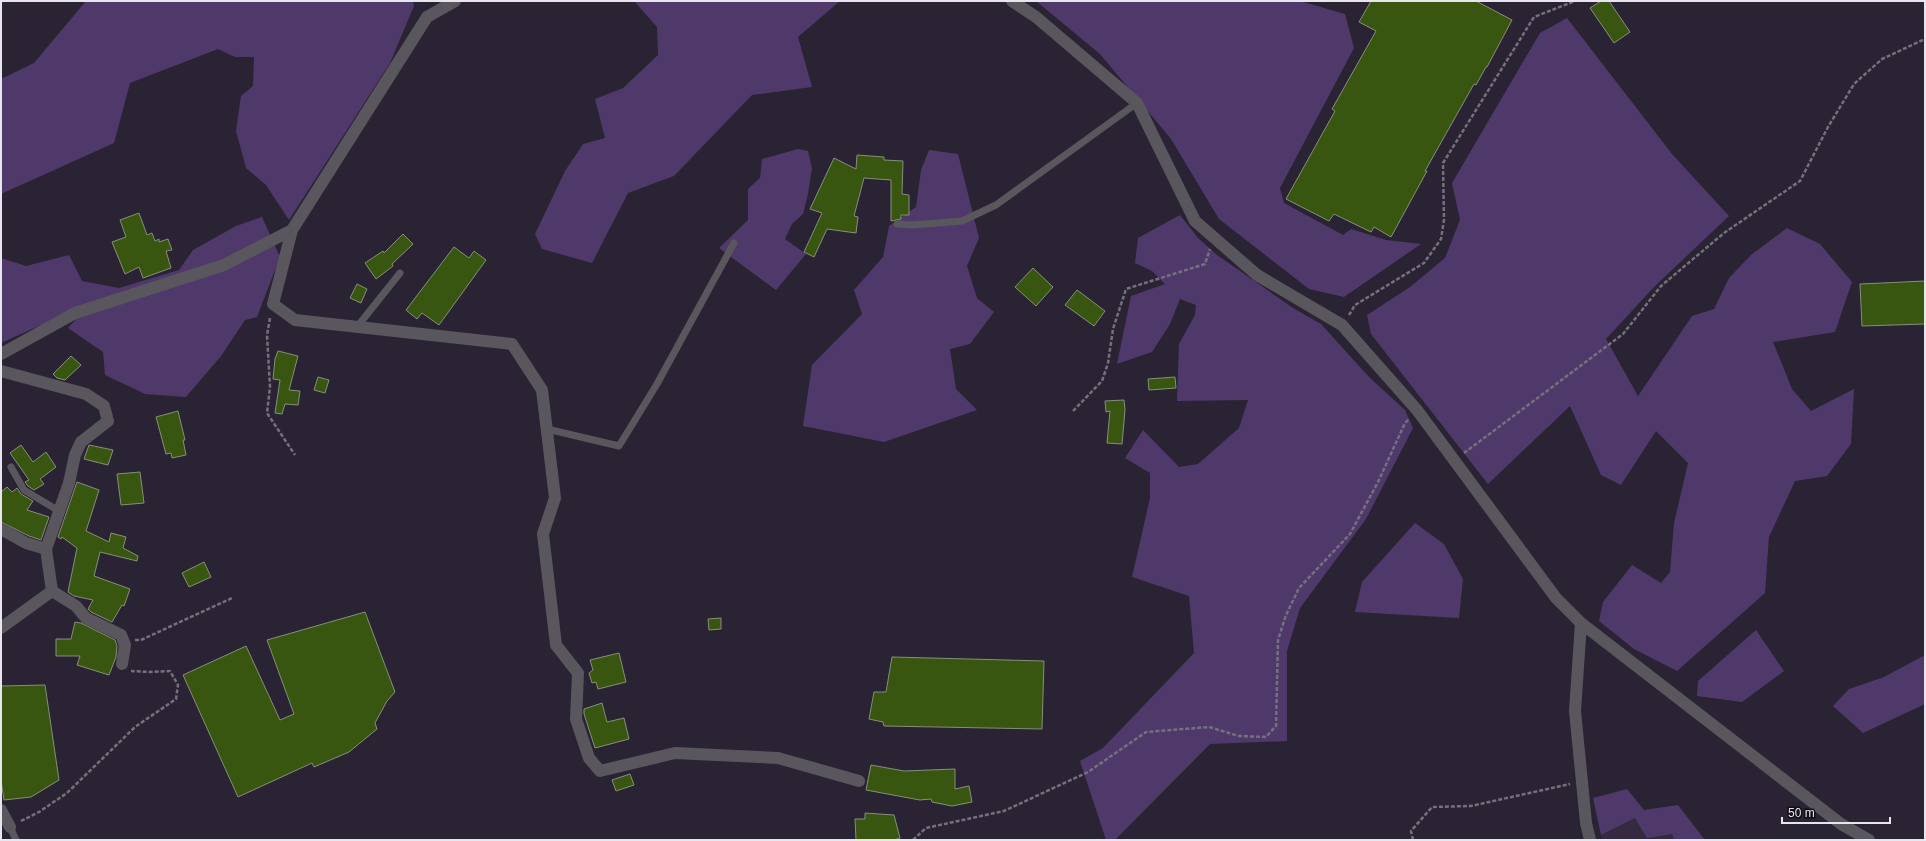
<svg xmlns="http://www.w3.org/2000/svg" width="1926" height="841" font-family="Helvetica,sans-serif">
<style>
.built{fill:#342b41}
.green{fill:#4f396a}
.building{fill:#395610;stroke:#858f7c}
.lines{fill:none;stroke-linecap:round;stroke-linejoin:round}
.path{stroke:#76707e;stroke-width:2.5;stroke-dasharray:4 2;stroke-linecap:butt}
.service{stroke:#5a565e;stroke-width:7}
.minor{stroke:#5a565e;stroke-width:12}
.tertiary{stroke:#5a565e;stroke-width:12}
</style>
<rect width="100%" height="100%" fill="#2a2333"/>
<path class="built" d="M 1635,818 L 1672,834 L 1674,840 L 1602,840 L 1601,835 Z"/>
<path class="green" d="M 86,1 L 413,1 L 414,6 L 390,63 L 289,220 L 266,185 L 246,168 L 236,131 L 241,96 L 253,86 L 254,57 L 235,57 L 218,49 L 130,83 L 114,143 L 1,194 L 1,79 L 34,63 Z
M 634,1 L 840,1 L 798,37 L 812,87 L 752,95 L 674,176 L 628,193 L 592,263 L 542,249 L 535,234 L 565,171 L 583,144 L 605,138 L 595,99 L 623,88 L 658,55 L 657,27 Z
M 1036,1 L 1300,1 L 1345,14 L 1354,48 L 1280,188 L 1284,203 L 1343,235 L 1351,229 L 1386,240 L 1421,244 L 1344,297 L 1309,289 L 1219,219 L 1171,139 L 1100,54 Z
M 1567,18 L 1672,154 L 1729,216 L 1654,287 L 1606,339 L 1638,396 L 1692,316 L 1714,309 L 1729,278 L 1751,255 L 1787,228 L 1820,244 L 1852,282 L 1835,332 L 1773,342 L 1792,389 L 1811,411 L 1854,389 L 1851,444 L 1827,476 L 1795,481 L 1769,537 L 1765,593 L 1677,671 L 1634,649 L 1599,621 L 1603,602 L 1632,565 L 1661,583 L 1670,572 L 1674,523 L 1688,463 L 1656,431 L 1621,485 L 1601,475 L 1570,406 L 1488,484 L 1371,334 L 1367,315 L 1410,287 L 1445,258 L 1460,220 L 1452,183 L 1540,33 Z
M 798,149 L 808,151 L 812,168 L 808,194 L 803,214 L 792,224 L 785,239 L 806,254 L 776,290 L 719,248 L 748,220 L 748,189 L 760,178 L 762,159 Z
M 929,150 L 958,154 L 979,238 L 967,266 L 977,298 L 994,312 L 970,344 L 950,349 L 956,389 L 977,410 L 884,442 L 803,426 L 812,365 L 862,314 L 854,290 L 883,257 L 889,226 L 916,207 L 921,170 Z
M 1180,215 L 1198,238 L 1217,255 L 1293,308 L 1321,324 L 1369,377 L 1405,410 L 1413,428 L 1366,519 L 1300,608 L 1287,651 L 1287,741 L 1210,744 L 1115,840 L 1106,840 L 1080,761 L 1103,748 L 1194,653 L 1189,596 L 1132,577 L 1150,498 L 1150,473 L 1125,458 L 1143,430 L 1179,467 L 1198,464 L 1239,428 L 1248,400 L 1177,401 L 1179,344 L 1195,315 L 1196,305 L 1180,299 L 1170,324 L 1152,352 L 1117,364 L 1131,296 L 1165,284 L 1152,271 L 1135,263 L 1138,238 Z
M 262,217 L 280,257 L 257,317 L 245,320 L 221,356 L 186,397 L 145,394 L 105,375 L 103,352 L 68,328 L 92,302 L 1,343 L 1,258 L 26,266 L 69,255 L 82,281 L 119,288 L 179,270 L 193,250 L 236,226 Z
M 1415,523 L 1444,544 L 1463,579 L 1459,618 L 1355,612 L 1362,582 Z
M 1756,630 L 1784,671 L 1742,702 L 1697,696 L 1698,681 Z
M 1925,655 L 1925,704 L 1863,733 L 1833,706 L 1849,689 L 1884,677 Z
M 1627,789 L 1644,810 L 1678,805 L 1705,840 L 1674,840 L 1672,834 L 1647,838 L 1635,818 L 1601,835 L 1593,798 Z"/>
<path class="building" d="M 1371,1 L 1476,1 L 1512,20 L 1487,67 L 1486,67 L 1476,85 L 1474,84 L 1425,171 L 1427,171 L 1391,237 L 1374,227 L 1371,232 L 1334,214 L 1329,221 L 1286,199 L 1335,111 L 1332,109 L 1376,31 L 1359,22 Z
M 1601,1 L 1609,1 L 1630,32 L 1614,43 L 1590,8 Z
M 857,155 L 884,157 L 884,160 L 903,161 L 902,194 L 909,195 L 909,215 L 901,215 L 901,219 L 891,221 L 891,180 L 864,178 L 854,216 L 858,217 L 856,233 L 827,229 L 814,257 L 804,252 L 822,213 L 810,209 L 834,158 L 856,169 Z
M 139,213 L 147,235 L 152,233 L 155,241 L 159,239 L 159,242 L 168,239 L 172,250 L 166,251 L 171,268 L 143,278 L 139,267 L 125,274 L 112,242 L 126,237 L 120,220 Z
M 403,234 L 413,244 L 392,264 L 393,266 L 376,279 L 365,263 L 383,251 L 384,253 Z
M 454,247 L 469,258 L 474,251 L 486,260 L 439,325 L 422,313 L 417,319 L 406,310 Z
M 1033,268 L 1053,287 L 1036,306 L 1015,287 Z
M 1925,281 L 1925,324 L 1862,326 L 1860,284 Z
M 357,284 L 367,289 L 361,303 L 350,298 Z
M 1077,290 L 1105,311 L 1094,326 L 1065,305 Z
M 278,351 L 298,356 L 289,390 L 300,391 L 298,405 L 285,404 L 282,414 L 275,413 L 280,380 L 273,379 L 275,359 Z
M 71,356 L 81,365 L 65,380 L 57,378 L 53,374 Z
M 318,377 L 329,380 L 325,393 L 314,390 Z
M 1175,377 L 1176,388 L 1149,390 L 1148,379 Z
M 1124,400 L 1125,410 L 1122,444 L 1107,443 L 1110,411 L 1106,412 L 1105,401 Z
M 178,411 L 185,440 L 183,440 L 186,455 L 172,458 L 171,453 L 166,454 L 156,417 Z
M 21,445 L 33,462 L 46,452 L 56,467 L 40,479 L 44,484 L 34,490 L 28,486 L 25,482 L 29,480 L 10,453 Z
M 89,445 L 113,450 L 108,465 L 84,459 Z
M 140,472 L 144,503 L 121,505 L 117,474 Z
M 77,482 L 99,490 L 86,531 L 109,542 L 111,533 L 126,537 L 123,548 L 138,556 L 137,561 L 100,552 L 94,576 L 130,589 L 124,606 L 122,605 L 112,622 L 91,612 L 88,609 L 93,600 L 74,596 L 68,592 L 77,548 L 62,537 L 61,539 L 58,537 Z
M 7,487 L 12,492 L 17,488 L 21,494 L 33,501 L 27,510 L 49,517 L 41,540 L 29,536 L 1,522 L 1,492 Z
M 204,562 L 211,577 L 189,587 L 182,573 Z
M 365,612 L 395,692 L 387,701 L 375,723 L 377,729 L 349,752 L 314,767 L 312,763 L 238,797 L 183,675 L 246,646 L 280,720 L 294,714 L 267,640 Z
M 721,618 L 721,629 L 709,630 L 708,619 Z
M 75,622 L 81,623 L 115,640 L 117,646 L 116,657 L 109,675 L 77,665 L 80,656 L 56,656 L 56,639 L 71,639 Z
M 619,653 L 626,682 L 598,689 L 596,682 L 592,683 L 589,673 L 593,670 L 590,660 Z
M 892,657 L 1044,661 L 1042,729 L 884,726 L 883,722 L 869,719 L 874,692 L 886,692 Z
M 45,685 L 59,780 L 31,797 L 4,800 L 1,780 L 1,686 Z
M 602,703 L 607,722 L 624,718 L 629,739 L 595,748 L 584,714 L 584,709 Z
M 871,765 L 904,771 L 955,769 L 955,789 L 969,786 L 972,802 L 952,806 L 932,802 L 931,799 L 920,800 L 866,790 Z
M 630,774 L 634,785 L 616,791 L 612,780 Z
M 865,813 L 894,815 L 900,838 L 894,840 L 856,840 L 855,819 L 865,819 Z"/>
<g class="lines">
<path class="path" d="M 1349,315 L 1355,305 L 1424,263 L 1441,239 L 1444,220 L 1443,163 L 1534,17 L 1575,1
M 270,318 L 267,335 L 270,387 L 267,413 L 295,455
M 1073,411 L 1102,381 L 1108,363 L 1113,329 L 1126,289 L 1205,264 L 1210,249
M 1464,453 L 1623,334 L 1661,286 L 1724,233 L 1800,181 L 1828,127 L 1854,84 L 1882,59 L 1925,39
M 135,640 L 141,640 L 232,598
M 21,821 L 39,812 L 67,793 L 135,727 L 176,699 L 178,685 L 170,671 L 149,672 L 131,671
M 913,840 L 926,828 L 1004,811 L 1088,772 L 1146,732 L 1209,727 L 1239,736 L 1266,737 L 1276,726 L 1278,640 L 1286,615 L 1299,588 L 1350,534 L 1378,482 L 1405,423 L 1409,419
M 1413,840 L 1411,831 L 1432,807 L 1471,806 L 1570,784"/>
<path class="service" d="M 897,224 L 912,225 L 962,221 L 996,205 L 1137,103
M 357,327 L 400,273
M 547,429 L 619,446 L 657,384 L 734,243
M 11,467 L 24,490 L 59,511
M 10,827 L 16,840"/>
<path class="minor" d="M 292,230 L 427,17 L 455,1
M 1,354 L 75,313 L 224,265 L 292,230 L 273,304 L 295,320 L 512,344 L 542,390 L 555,498 L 543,534 L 556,645 L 578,673 L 576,719 L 589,758 L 600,771 L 675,753 L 778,758 L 859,781
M 1,371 L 86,394 L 104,406 L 108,421 L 81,442 L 75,455 L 69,483 L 46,549 L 52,591 L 1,628
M 1,529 L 26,543 L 46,549
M 52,591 L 76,606 L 86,618 L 121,635 L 125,645 L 122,664
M 1,810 L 10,827"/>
<path class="tertiary" d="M 1012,1 L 1036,17 L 1137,103 L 1195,221 L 1257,275 L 1342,325 L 1417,410 L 1556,598 L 1581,623 L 1841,824 L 1869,840
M 1581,623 L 1575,711 L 1586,823 L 1590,840"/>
</g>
<rect width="1926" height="841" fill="none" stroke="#e9e5ef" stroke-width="4"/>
<path d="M1782 817v6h108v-6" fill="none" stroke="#e9e5ef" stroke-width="2"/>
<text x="1788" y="817" font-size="12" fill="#e9e5ef" stroke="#110e15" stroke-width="3" paint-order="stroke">50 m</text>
</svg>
